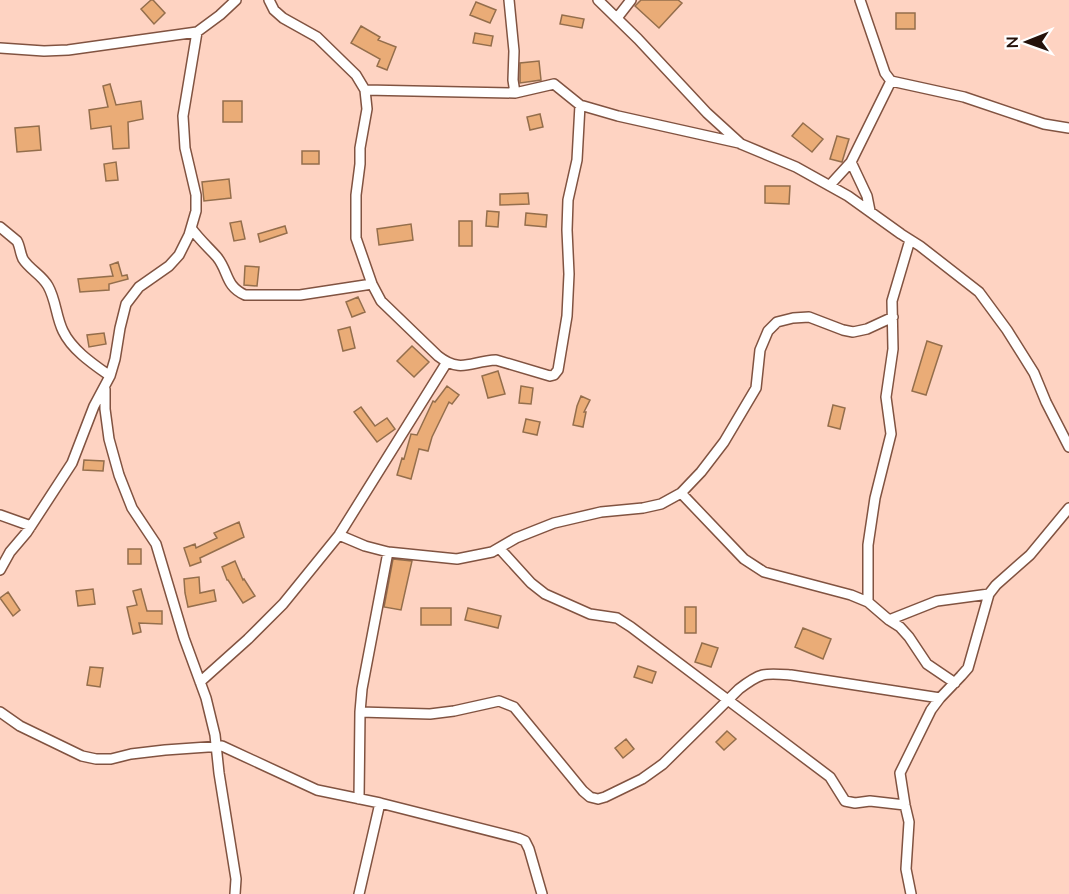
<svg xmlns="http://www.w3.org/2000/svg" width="1069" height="894" font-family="Mulish,sans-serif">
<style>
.building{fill:#eaac77;stroke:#946e4c;stroke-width:1.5}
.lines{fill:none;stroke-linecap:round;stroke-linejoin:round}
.street-casing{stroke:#815341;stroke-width:12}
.street{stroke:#fff;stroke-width:9}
</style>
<rect width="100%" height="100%" fill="#fed3c2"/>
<path class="building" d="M 151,0 L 153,0 L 165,13 L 154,24 L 141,9 Z
M 641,0 L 678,0 L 682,3 L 659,28 L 635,6 Z
M 476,2 L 496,10 L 490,23 L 470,15 Z
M 896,13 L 915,13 L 915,29 L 896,29 Z
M 562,15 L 584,19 L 582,28 L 560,24 Z
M 361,26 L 380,37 L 378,40 L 396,47 L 387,70 L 377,66 L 380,59 L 351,43 Z
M 475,33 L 493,36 L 491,46 L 473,43 Z
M 539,61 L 541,80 L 520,83 L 520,63 Z
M 110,84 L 116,105 L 141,101 L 143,119 L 128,122 L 129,148 L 113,149 L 111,126 L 91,129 L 89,110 L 108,107 L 103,86 Z
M 223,101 L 242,101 L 242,122 L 223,122 Z
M 540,114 L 543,127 L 530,130 L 527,117 Z
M 803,123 L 823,139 L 812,152 L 792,136 Z
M 39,126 L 41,150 L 17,152 L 15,128 Z
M 837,136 L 849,139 L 842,162 L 830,159 Z
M 302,151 L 319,151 L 319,164 L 302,164 Z
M 116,162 L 118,180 L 106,181 L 104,164 Z
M 229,179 L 231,198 L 204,201 L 202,182 Z
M 765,186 L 790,186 L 789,204 L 765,203 Z
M 528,193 L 529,204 L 500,205 L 500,194 Z
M 487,211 L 499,212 L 498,227 L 486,226 Z
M 526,213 L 547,215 L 546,227 L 525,225 Z
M 241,221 L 245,239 L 234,241 L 230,223 Z
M 459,221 L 472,221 L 472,246 L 459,246 Z
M 411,224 L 413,240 L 379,245 L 377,229 Z
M 285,226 L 287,233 L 260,242 L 258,234 Z
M 118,262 L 122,276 L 127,275 L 128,279 L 109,284 L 109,290 L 80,292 L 78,279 L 113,276 L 110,265 Z
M 245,266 L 259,267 L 257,286 L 244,285 Z
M 358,297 L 365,312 L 352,317 L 346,302 Z
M 350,327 L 355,348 L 343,351 L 338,330 Z
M 104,333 L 106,344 L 89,347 L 87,335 Z
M 927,341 L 942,346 L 926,395 L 912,391 Z
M 412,346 L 429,362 L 414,377 L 397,361 Z
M 498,371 L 505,394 L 488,398 L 482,376 Z
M 447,386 L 459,395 L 452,404 L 449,402 L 432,437 L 428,451 L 419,449 L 411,479 L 397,475 L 402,458 L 404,459 L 411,434 L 417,435 L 433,401 L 435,402 Z
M 521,386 L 533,388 L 531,404 L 519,403 Z
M 581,396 L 590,400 L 584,412 L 586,412 L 583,427 L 573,425 L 577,406 Z
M 833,405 L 845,408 L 840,429 L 828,426 Z
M 361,407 L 375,426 L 387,418 L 395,429 L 377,442 L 354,412 Z
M 526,419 L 540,422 L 537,435 L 523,432 Z
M 84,460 L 104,461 L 103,471 L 83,470 Z
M 239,522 L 244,537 L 200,558 L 201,562 L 190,566 L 184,548 L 195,544 L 196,548 L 217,538 L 214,533 Z
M 128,549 L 141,549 L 141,564 L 128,564 Z
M 393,559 L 412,561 L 401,610 L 384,607 Z
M 235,561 L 243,580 L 244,579 L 255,596 L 243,603 L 228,580 L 227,580 L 222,567 Z
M 199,577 L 200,593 L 214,590 L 216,601 L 188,607 L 185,593 L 184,579 Z
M 93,589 L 95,604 L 78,606 L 76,591 Z
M 141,589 L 147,611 L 162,611 L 162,624 L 139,623 L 141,632 L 133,634 L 127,607 L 137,605 L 133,591 Z
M 8,592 L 20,610 L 13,616 L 0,598 Z
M 685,607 L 696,607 L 696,633 L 685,633 Z
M 421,608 L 451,608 L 451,625 L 421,625 Z
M 468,608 L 501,616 L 498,628 L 465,620 Z
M 803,628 L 831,639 L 823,659 L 795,647 Z
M 702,643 L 718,648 L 711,667 L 695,662 Z
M 638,666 L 656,672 L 652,683 L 634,677 Z
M 90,667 L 103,668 L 100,687 L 87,685 Z
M 727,731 L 736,739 L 724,750 L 716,742 Z
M 626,739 L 634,749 L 623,758 L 615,748 Z"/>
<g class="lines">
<g class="street-casing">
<path id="street" d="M 269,0 L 274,10 L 283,18 L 317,37 L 356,75 L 365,90 L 367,109 L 360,148 L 360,164 L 356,195 L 356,238 L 372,284 L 381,301 L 438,356 C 461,374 471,361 496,360 L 550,376 L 554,375 L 558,370 L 567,316 L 569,274 L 567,230 L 568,200 L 577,160 L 580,105
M 509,0 L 514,51 L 513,80 L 515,93
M 598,0 L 638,39 L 707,113 L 741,144 L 796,167 L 848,196 L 901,234 L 920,246 L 979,292 L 1007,330 L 1034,373 L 1046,402 L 1069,447
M 860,0 L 885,73 L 891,81
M 617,18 L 631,0
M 0,48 L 44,51 L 68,50 L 197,32 L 220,15 L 236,0
M 365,90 L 515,93 L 554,84 L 580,105 L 618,116 L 739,143
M 851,162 L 867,196 L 870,211
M 830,185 L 851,162 L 891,81 L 964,97 L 1044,124 L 1069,128
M 0,227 L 17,241 C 20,246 20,253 23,259 C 29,269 42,275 48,286 C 56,300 56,317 63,331 C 72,350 93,364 110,376
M 191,228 C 199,239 208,247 217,257 C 229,272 225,286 245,295 L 300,295 L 372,284
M 105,389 L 105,409 L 109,439 L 119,475 L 132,508 L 156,544 L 184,638 L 206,698 L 215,735 L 219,773 L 236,879 L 235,894
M 681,493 L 744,559 L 764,572 L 851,595 L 868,602 L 889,620 L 900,627 L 909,637 L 927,664 L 955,683
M 0,515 L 31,526
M 339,535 L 365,546 L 388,552 L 457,559 L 492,552 L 516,538 L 554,523 L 601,512 L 643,508 L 661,504 L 681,493 L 701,472 L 724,442 L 756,388 L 760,350 L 768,331 L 777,322 L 793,318 L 809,317 L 843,330 L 853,332 L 867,329 L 893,317
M 500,549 L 531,583 L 545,594 L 590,614 L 617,618 L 631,627 L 830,777 L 845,801 L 855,803 L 870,801 L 905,805
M 0,570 L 10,552 L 27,532 L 72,463 L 94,406 L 110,376 L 115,359 L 120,328 L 126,304 L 139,287 L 169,266 L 179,255 L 189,235 L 196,211 L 196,195 L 185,148 L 183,116 L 197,32
M 868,602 L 868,545 L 875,498 L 891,434 L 886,397 L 893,349 L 892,301 L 910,240
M 889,620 L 937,601 L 989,594 L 996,585 L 1030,555 L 1069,508
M 200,682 L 248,639 L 283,604 L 339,535 L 447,362
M 0,712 L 20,726 L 82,756 L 96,759 L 111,759 L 131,754 L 165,750 L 222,746 L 317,790 L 380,803 L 518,838 L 525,841 L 529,849 L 542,894
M 360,712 L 430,714 L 454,711 L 499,701 L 514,707 L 583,791 L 590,797 L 598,799 L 605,797 L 642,779 L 663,764 L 739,689 C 761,672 764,673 791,675 L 940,698
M 359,799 L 360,712 L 362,689 L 388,552
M 359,894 L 380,803
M 911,894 L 906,869 L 909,822 L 905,805 L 900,773 L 931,710 L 940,698 L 961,676 L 968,668 L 989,594"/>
</g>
<use href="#street" class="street"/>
</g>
<g transform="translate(1027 42) rotate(269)" stroke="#ffffff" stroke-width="4.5" paint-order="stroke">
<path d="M0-4.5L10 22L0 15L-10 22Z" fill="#25120b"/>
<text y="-9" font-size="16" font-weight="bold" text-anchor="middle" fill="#25120b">N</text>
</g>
</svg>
